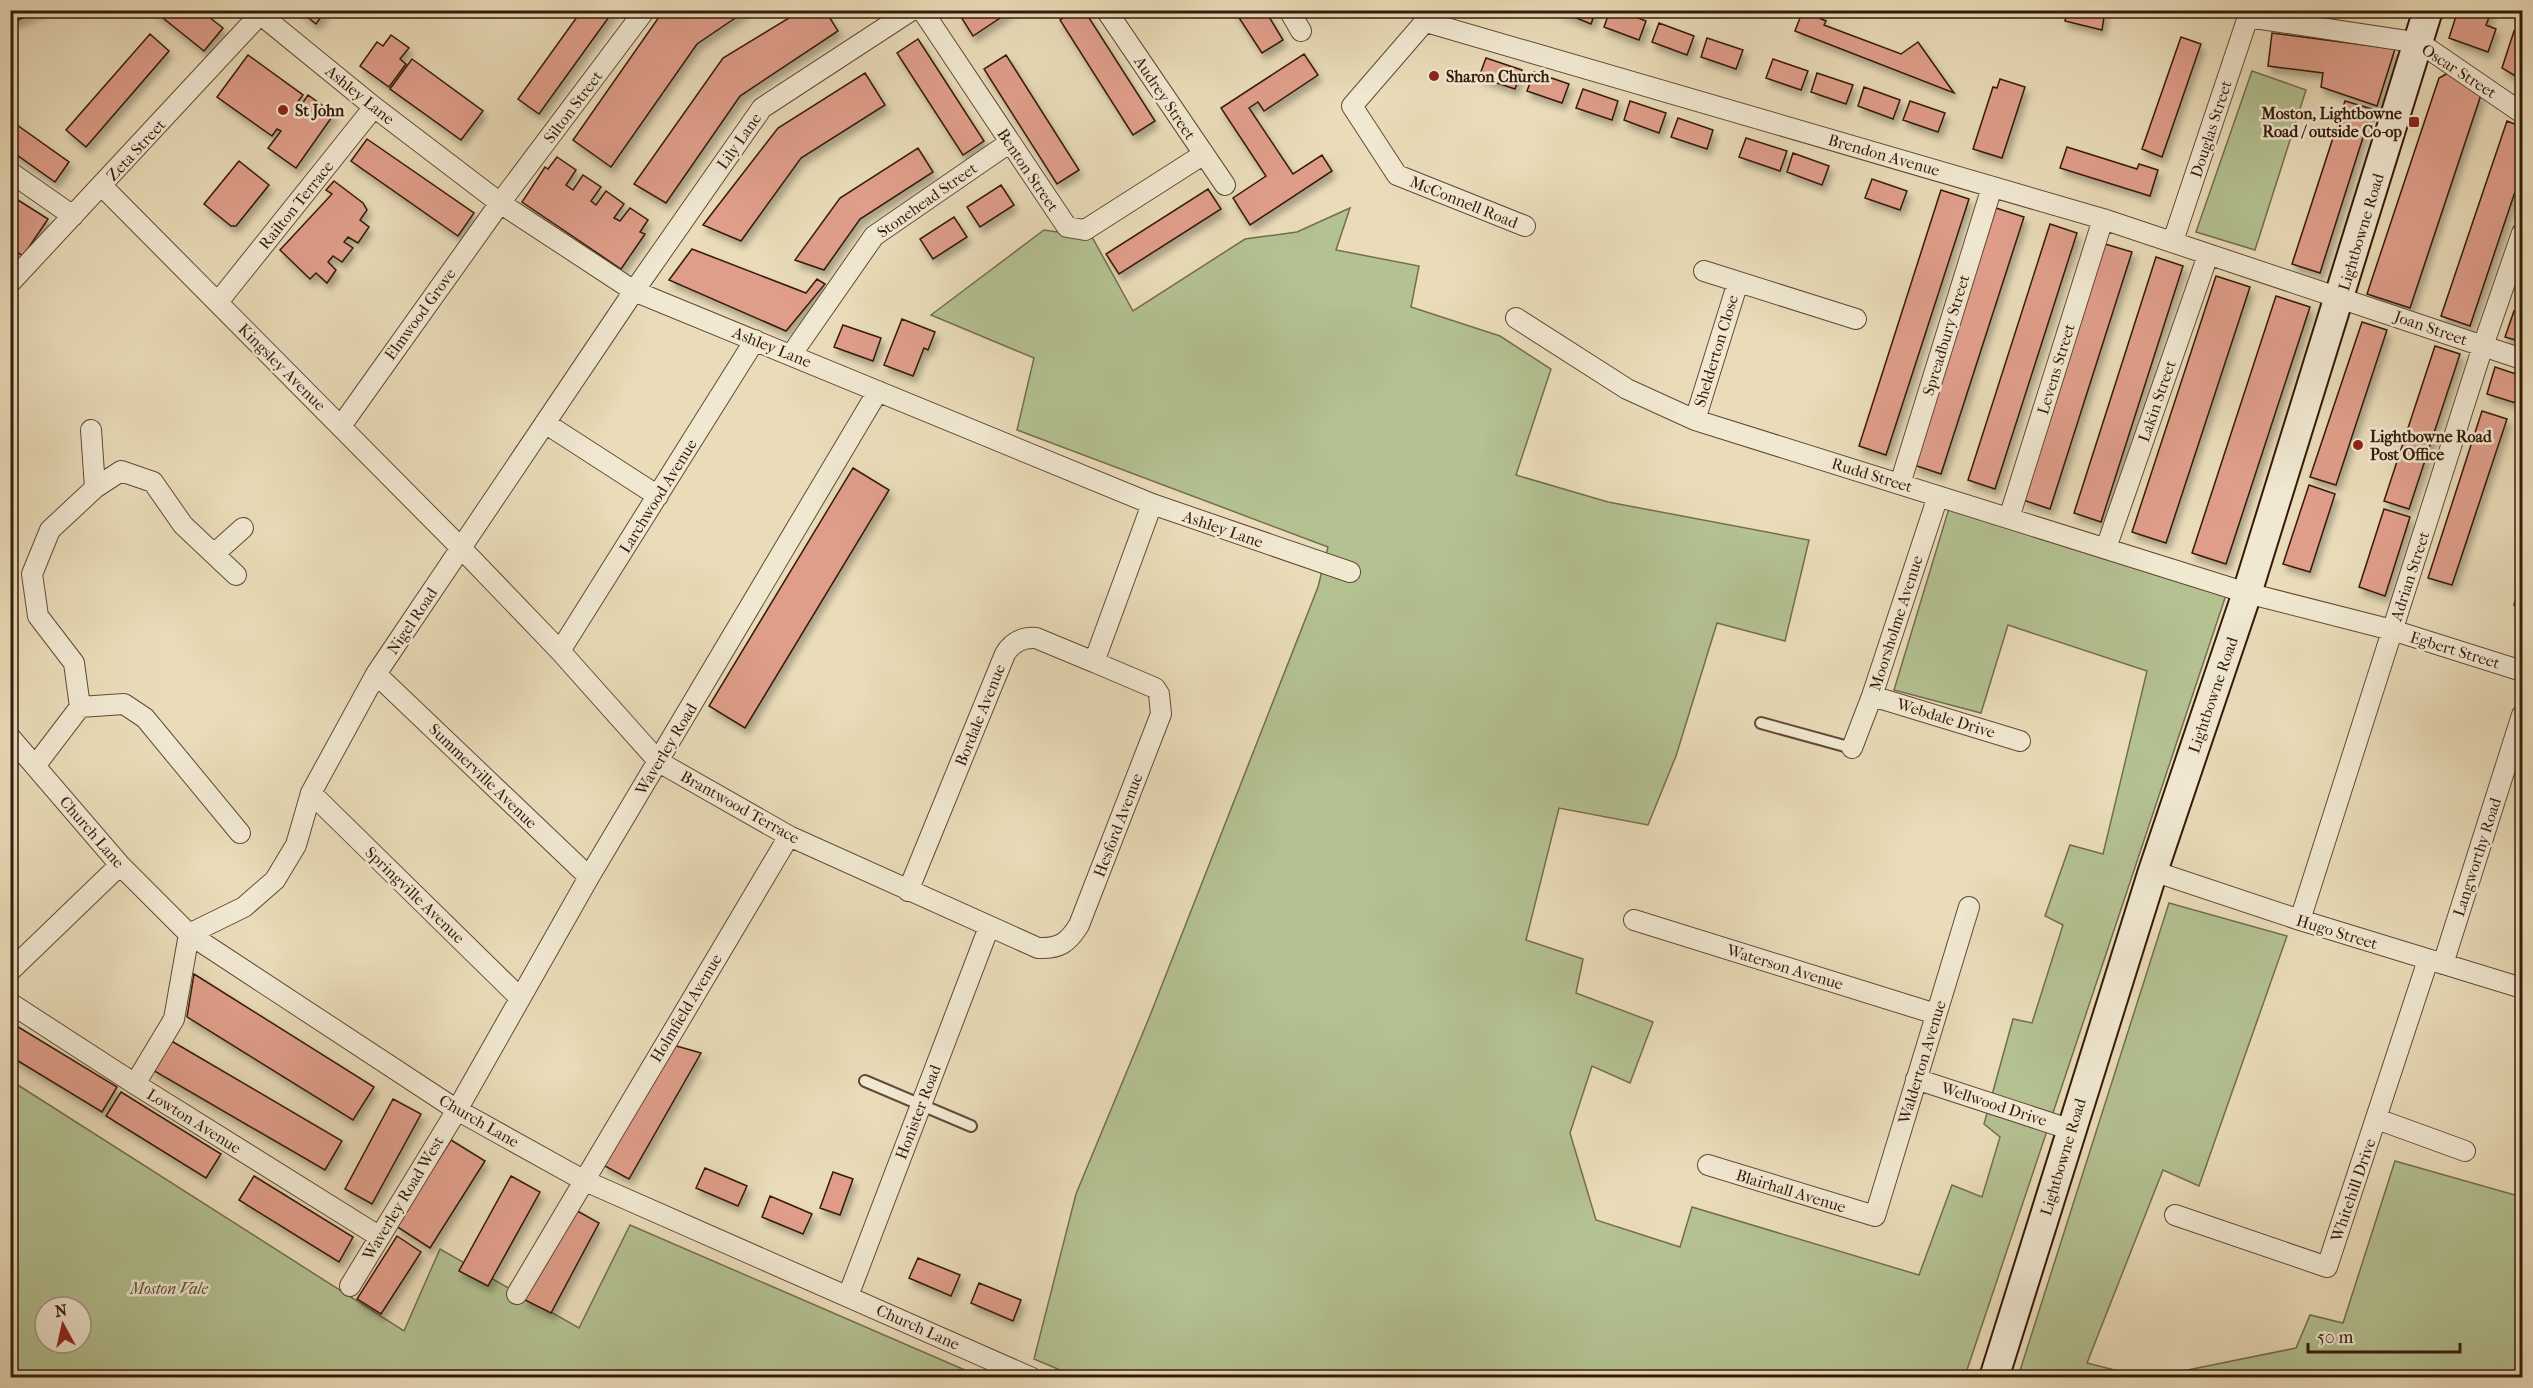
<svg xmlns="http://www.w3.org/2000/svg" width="2533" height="1388" font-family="'IM FELL French Canon',serif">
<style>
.green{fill:#b4c191;stroke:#746e4e;stroke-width:1.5;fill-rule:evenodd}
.building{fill:#e09e8a;stroke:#341a0a;stroke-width:1.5;filter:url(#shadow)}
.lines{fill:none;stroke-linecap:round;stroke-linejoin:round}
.lane-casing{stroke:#624a36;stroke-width:14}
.street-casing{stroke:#624a36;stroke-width:22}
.secondary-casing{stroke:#341a0a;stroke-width:32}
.lane{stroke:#f1e8d2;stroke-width:10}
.street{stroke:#f1e8d2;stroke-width:20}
.secondary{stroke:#f1e8d2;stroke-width:28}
.poi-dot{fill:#8f2418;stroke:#f1e8d2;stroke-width:2}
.labels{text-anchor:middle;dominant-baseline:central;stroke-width:5;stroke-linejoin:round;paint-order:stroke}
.street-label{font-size:16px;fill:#341a0a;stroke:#f1e8d2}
.poi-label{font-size:16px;font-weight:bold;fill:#341a0a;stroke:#f1e8d2;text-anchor:start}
.park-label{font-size:16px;font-style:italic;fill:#5a4c32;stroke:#f1e8d2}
</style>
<defs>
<filter id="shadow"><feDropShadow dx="3.5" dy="6" stdDeviation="3" flood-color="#0004"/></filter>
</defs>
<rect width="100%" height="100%" fill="#eadcb9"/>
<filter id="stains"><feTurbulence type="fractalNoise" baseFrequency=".00333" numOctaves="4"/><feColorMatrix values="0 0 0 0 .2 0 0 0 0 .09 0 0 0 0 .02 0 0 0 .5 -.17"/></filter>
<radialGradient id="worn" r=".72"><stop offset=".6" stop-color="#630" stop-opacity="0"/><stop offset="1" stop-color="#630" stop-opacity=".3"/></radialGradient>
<path class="green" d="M 2252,71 L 2306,90 L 2255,250 L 2196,232 Z
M 1350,208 L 1336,250 L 1419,266 L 1411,307 L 1500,336 L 1551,369 L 1516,475 L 1608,502 L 1809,540 L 1785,641 L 1717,623 L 1676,756 L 1648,825 L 1559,808 L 1526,940 L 1583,959 L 1576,993 L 1653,1022 L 1630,1083 L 1592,1066 L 1570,1133 L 1596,1220 L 1680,1247 L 1692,1207 L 1919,1275 L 1952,1185 L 1982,1197 L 2000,1137 L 1984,1124 L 2013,1019 L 2032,1023 L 2063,925 L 2045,916 L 2070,845 L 2103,854 L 2147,671 L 2008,625 L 1981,713 L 1894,690 L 1950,505 L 2226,595 L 1965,1376 L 1905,1377 L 1885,1372 L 1883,1378 L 1079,1378 L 1034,1359 L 1076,1194 L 1149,1018 L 1318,587 L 1328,547 L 1017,430 L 1034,358 L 931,315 L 1044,230 L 1092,237 L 1133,311 L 1245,239 L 1297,232 Z
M 2169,903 L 2287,936 L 2199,1186 L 2163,1170 L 2087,1363 L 2142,1377 L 2018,1377 Z
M 10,1080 L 404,1331 L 440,1249 L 579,1328 L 630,1225 L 981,1377 L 11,1377 ZM 45,1307 L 81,1307 L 81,1343 L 45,1343 Z
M 2395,1161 L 2522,1197 L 2522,1377 L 2153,1377 L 2296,1348 L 2310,1315 L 2343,1323 Z"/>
<path class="building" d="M 10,10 L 44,10 L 10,23 Z
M 153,10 L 200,10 L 223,28 L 204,51 Z
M 299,10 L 326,10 L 316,24 Z
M 582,10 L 614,10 L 539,114 L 518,99 Z
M 669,10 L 747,10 L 697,44 L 611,167 L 573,140 L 659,17 Z
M 802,10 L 825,10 L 838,31 L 740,96 L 666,203 L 634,184 L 723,58 Z
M 972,10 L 1012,10 L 973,36 L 961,17 Z
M 1075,10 L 1084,10 L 1155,121 L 1133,135 L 1060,20 Z
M 1234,10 L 1265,10 L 1283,40 L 1262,53 Z
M 1557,10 L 1596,10 L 1591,24 Z
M 1610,10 L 1617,10 L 1646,21 L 1639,40 L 1604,27 Z
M 1803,10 L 1822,10 L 1819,18 L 1826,21 L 1824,25 L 1901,54 L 1918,42 L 1954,93 L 1795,31 Z
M 2067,10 L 2105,10 L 2102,30 L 2065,21 Z
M 2458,10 L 2492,10 L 2486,25 L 2496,29 L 2488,52 L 2449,38 Z
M 1659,23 L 1694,36 L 1687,55 L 1652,42 Z
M 2514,31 L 2522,35 L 2522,80 L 2502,68 Z
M 2272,33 L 2395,49 L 2377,106 L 2321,87 L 2323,73 L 2268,66 Z
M 150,34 L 169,51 L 86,147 L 66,130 Z
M 391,35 L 409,48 L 400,59 L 406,64 L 389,87 L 360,66 L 377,42 L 383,46 Z
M 2181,37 L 2201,44 L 2162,157 L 2142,149 Z
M 1707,38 L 1743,50 L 1736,69 L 1701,57 Z
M 918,39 L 984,141 L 963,155 L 897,53 Z
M 1304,54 L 1318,75 L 1264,111 L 1258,102 L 1249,108 L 1293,174 L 1322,155 L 1332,171 L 1250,225 L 1233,198 L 1266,176 L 1221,108 Z
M 248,55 L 303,95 L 296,104 L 300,107 L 308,95 L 334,114 L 296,168 L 268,148 L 281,131 L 277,129 L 272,136 L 217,97 Z
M 1006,55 L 1079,170 L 1057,184 L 984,69 Z
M 1486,58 L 1522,70 L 1515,89 L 1479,77 Z
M 412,59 L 483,111 L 461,140 L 390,89 Z
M 1773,59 L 1808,71 L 1801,90 L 1766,78 Z
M 1534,72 L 1569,84 L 1562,103 L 1527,91 Z
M 2450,72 L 2481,95 L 2410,308 L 2367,294 L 2439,78 Z
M 865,73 L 885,105 L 801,158 L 741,241 L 703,225 L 778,128 Z
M 1817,73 L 1853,85 L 1846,104 L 1811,92 Z
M 2000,79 L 2025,87 L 2002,158 L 1973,149 L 1993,87 L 1997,88 Z
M 1864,87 L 1900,100 L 1893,119 L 1858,106 Z
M 1583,89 L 1618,101 L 1612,120 L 1576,108 Z
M 1630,101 L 1666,113 L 1659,133 L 1624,120 Z
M 1910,101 L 1945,113 L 1938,132 L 1903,120 Z
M 2345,101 L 2372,109 L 2320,273 L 2292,264 Z
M 1678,118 L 1713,130 L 1707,149 L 1671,137 Z
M 10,120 L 69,162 L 55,182 L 10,150 Z
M 2507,121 L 2522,127 L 2522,171 L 2470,326 L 2441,316 Z
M 1746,138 L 1787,151 L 1780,171 L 1739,157 Z
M 367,139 L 474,213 L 458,236 L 351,161 Z
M 2067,147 L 2137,169 L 2139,164 L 2158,170 L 2150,196 L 2060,168 Z
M 918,148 L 933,172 L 860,219 L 824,270 L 795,260 L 840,198 Z
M 1793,153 L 1829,166 L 1822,185 L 1787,172 Z
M 557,157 L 576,170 L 566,185 L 573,190 L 583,175 L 601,187 L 591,201 L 596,205 L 606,191 L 624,204 L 614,218 L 620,221 L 630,208 L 648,220 L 640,232 L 645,234 L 621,269 L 522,202 L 545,167 L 548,169 Z
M 239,161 L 269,185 L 236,226 L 231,226 L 204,204 Z
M 1872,179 L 1907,191 L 1900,210 L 1865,198 Z
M 334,181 L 363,203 L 367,210 L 360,220 L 369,227 L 358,243 L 348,237 L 344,242 L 353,248 L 342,262 L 333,256 L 328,262 L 336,270 L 327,283 L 316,273 L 310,279 L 280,250 L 332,194 L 326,190 Z
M 1001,185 L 1014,205 L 980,227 L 967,207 Z
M 1208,189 L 1221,209 L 1119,274 L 1106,254 Z
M 1941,190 L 1969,199 L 1886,455 L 1859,446 Z
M 10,195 L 48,219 L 23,256 L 10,247 Z
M 1996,208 L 2024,217 L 1941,474 L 1914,465 Z
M 954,217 L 967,237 L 933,259 L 920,239 Z
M 2050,224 L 2077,233 L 1995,489 L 1968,480 Z
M 2105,244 L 2132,252 L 2050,509 L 2023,500 Z
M 692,249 L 806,293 L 817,279 L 825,284 L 786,331 L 669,280 Z
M 2156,257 L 2183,266 L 2101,522 L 2074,513 Z
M 2216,276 L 2250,287 L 2166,543 L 2132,532 Z
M 2276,296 L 2310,307 L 2226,564 L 2192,553 Z
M 2514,311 L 2522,313 L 2522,342 L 2505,337 Z
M 902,319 L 935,332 L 928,350 L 924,348 L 913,376 L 884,365 Z
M 2362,322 L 2387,330 L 2336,485 L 2310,477 Z
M 843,325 L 881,338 L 873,361 L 834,347 Z
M 2435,346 L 2460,354 L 2409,509 L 2384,501 Z
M 2495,367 L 2522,376 L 2522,405 L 2487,394 Z
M 2482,411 L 2507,419 L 2452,585 L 2428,578 Z
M 853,468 L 889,490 L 745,728 L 709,706 Z
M 2309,485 L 2335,494 L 2310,572 L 2283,564 Z
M 2384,509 L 2410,517 L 2385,596 L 2359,587 Z
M 2522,577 L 2522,608 L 2514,605 Z
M 194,974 L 374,1087 L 353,1120 L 187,1017 Z
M 10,1022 L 117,1087 L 102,1112 L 10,1056 Z
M 168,1039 L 342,1141 L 325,1170 L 151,1069 Z
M 673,1045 L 701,1053 L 629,1179 L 603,1165 Z
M 121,1092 L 221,1154 L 206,1178 L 106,1116 Z
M 393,1099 L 421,1114 L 372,1204 L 345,1189 Z
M 451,1140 L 485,1161 L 430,1248 L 396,1226 Z
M 705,1168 L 747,1186 L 738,1206 L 696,1188 Z
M 833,1172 L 853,1179 L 840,1215 L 820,1208 Z
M 254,1176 L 353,1237 L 339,1262 L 239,1200 Z
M 511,1176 L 540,1192 L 488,1286 L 459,1271 Z
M 770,1196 L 812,1214 L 803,1234 L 762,1217 Z
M 572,1208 L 599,1223 L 551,1313 L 523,1299 Z
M 397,1236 L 421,1252 L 381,1314 L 357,1299 Z
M 918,1258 L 960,1275 L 951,1296 L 909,1278 Z
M 979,1283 L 1021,1300 L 1013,1321 L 971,1303 Z"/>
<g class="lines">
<g class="lane-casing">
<path id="lane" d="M 1761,723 L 1852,748
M 865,1081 L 971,1126"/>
</g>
<g class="street-casing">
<path id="street" d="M 255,10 L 374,107 L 500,203 L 634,291 L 1152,504 L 1350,572
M 922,10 L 1067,227 L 1085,230 L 1204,154
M 1106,10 L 1225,185
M 1289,10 L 1301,31
M 1435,10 L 1352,106 L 1397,175 L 1525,226
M 1426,22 L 2103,219 L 2522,359
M 10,172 L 73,216
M 102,186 L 461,548 L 560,651 L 659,762 L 789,836 L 1038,948 C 1059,949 1068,943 1079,925 L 1161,714 L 1159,694 L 1155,688 L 1094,662
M 2173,241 L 2248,17 L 2420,43 L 2522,113
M 1704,271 L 1856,319
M 10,283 L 264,10
M 218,302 L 374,107
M 1516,318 L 1627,389 L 1695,420 L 2247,593 L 2392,630 L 2522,671
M 791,355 L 874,236 L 1009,143
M 1695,420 L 1738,282
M 545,423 L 658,496
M 341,426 L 500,203 L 645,10
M 91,430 L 95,488
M 1900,484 L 1992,187
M 2009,518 L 2103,219
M 2106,548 L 2208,255
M 214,554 L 243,528
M 560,651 L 755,340
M 376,674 L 589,877
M 1872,696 L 2020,741
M 80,707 L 124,704 L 145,718 L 240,833
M 10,737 L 120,865 L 189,934 L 457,1110 L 583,1180 L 1032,1378
M 1852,748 L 1872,696 L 1938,496
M 35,766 L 80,707 L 74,663 L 38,616 L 32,574 L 50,530 L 95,488 L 121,471 L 153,482 L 183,525 L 236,575
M 311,793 L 519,997
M 2153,871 L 2300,920 L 2522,988
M 908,891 L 1005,654 C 1012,642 1023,637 1036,638 L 1094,662 L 1152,504
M 1634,920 L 1936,1014
M 2300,920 L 2483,346 L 2522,233
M 2443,964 L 2522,715
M 10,971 L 120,865
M 10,1003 L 135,1084 L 380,1237
M 1916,1079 L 2072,1130
M 135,1084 L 174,1019 L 189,934 L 244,907 L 275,880 L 296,845 L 311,793 L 376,674 L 634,291 L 762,108 L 912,10
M 2377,1119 L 2465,1151
M 1708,1165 L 1875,1216 L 1969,907
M 2175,1215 L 2327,1267 L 2428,960
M 350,1286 L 457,1110 L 589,877 L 878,391
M 517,1294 L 789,836
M 848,1296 L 989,927"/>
</g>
<g class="secondary-casing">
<path id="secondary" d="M 1994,1378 L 2153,871 L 2247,593 L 2428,10"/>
</g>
<use href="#lane" class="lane"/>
<use href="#street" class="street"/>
<use href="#secondary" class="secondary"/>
</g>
<g class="poi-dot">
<circle cx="1434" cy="76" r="6"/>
<circle cx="283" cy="110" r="6"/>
<rect x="2408" y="116" width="12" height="12" rx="3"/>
<circle cx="2358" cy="445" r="6"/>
</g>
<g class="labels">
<g class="street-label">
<text transform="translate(2459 71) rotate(33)">Oscar Street</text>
<text transform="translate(360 95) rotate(39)">Ashley Lane</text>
<text transform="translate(1165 98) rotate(56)">Audrey Street</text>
<text transform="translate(573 107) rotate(-53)">Silton Street</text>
<text transform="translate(2211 129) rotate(-72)">Douglas Street</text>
<text transform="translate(739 141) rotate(-55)">Lily Lane</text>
<text transform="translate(136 150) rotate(-47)">Zeta Street</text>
<text transform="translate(1884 155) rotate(16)">Brendon Avenue</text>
<text transform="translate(1028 170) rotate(56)">Benton Street</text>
<text transform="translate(927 200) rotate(-35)">Stonehead Street</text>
<text transform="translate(1464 202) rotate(22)">McConnell Road</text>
<text transform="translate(296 205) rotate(-51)">Railton Terrace</text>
<text transform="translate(2361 232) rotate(-73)">Lightbowne Road</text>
<text transform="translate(420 314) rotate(-54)">Elmwood Grove</text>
<text transform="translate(2431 328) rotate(19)">Joan Street</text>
<text transform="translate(1946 335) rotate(-73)">Spreadbury Street</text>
<text transform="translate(772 347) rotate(22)">Ashley Lane</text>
<text transform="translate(1716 351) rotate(-73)">Shelderton Close</text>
<text transform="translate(282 367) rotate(45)">Kingsley Avenue</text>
<text transform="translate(2056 369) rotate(-73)">Levens Street</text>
<text transform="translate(2157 401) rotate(-71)">Lakin Street</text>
<text transform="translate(1872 475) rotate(17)">Rudd Street</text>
<text transform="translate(658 496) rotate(-58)">Larchwood Avenue</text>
<text transform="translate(1223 529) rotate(19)">Ashley Lane</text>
<text transform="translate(2410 576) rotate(-72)">Adrian Street</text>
<text transform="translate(412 621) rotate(-56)">Nigel Road</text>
<text transform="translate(1896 623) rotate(-72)">Moorsholme Avenue</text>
<text transform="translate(2455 650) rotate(17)">Egbert Street</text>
<text transform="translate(2213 695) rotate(-71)">Lightbowne Road</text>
<text transform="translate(980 715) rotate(-68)">Bordale Avenue</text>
<text transform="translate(1946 718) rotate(17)">Webdale Drive</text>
<text transform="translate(666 749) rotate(-59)">Waverley Road</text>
<text transform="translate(483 776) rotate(44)">Summerville Avenue</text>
<text transform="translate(740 807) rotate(29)">Brantwood Terrace</text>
<text transform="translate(1118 825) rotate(-69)">Hesford Avenue</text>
<text transform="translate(92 832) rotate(49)">Church Lane</text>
<text transform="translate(2477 857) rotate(-72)">Langworthy Road</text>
<text transform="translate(415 895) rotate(44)">Springville Avenue</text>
<text transform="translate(2337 932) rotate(17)">Hugo Street</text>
<text transform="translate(1785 967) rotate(17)">Waterson Avenue</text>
<text transform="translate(686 1008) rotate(-59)">Holmfield Avenue</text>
<text transform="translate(1922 1062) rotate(-73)">Walderton Avenue</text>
<text transform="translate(1994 1104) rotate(18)">Wellwood Drive</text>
<text transform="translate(918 1112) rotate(-69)">Honister Road</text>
<text transform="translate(194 1121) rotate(32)">Lowton Avenue</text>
<text transform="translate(479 1121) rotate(30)">Church Lane</text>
<text transform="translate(2063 1157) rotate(-73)">Lightbowne Road</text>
<text transform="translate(2353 1190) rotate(-71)">Whitehill Drive</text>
<text transform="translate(1791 1191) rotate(17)">Blairhall Avenue</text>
<text transform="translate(403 1198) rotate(-59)">Waverley Road West</text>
<text transform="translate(918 1327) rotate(24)">Church Lane</text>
</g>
<g class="poi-label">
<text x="1446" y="76">Sharon Church</text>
<text x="295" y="110">St John</text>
<text x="2402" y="113" text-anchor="end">Moston, Lightbowne<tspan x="2402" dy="18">Road / outside Co-op</tspan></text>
<text x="2370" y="436">Lightbowne Road<tspan x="2370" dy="18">Post Office</tspan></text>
</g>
<g class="park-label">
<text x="169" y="1288">Moston Vale</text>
</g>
</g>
<rect width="2533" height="1388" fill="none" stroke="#eadcb9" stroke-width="36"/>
<rect x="12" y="12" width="2509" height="1364" fill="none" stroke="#341a0a" stroke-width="3"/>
<rect x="18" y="18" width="2497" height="1352" fill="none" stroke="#341a0a" stroke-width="1.5"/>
<g transform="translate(63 1325) rotate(352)"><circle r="28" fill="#f1e8d2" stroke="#a59682" stroke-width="1.5"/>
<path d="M0-4.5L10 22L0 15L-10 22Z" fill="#8f2418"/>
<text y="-9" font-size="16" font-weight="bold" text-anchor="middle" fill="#341a0a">N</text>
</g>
<path d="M2308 1343v9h152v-9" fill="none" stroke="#341a0a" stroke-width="3"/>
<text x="2317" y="1343" font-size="18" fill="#341a0a" stroke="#f1e8d2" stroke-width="4.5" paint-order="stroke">50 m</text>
<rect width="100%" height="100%" filter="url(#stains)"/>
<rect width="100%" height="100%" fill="url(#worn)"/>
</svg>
